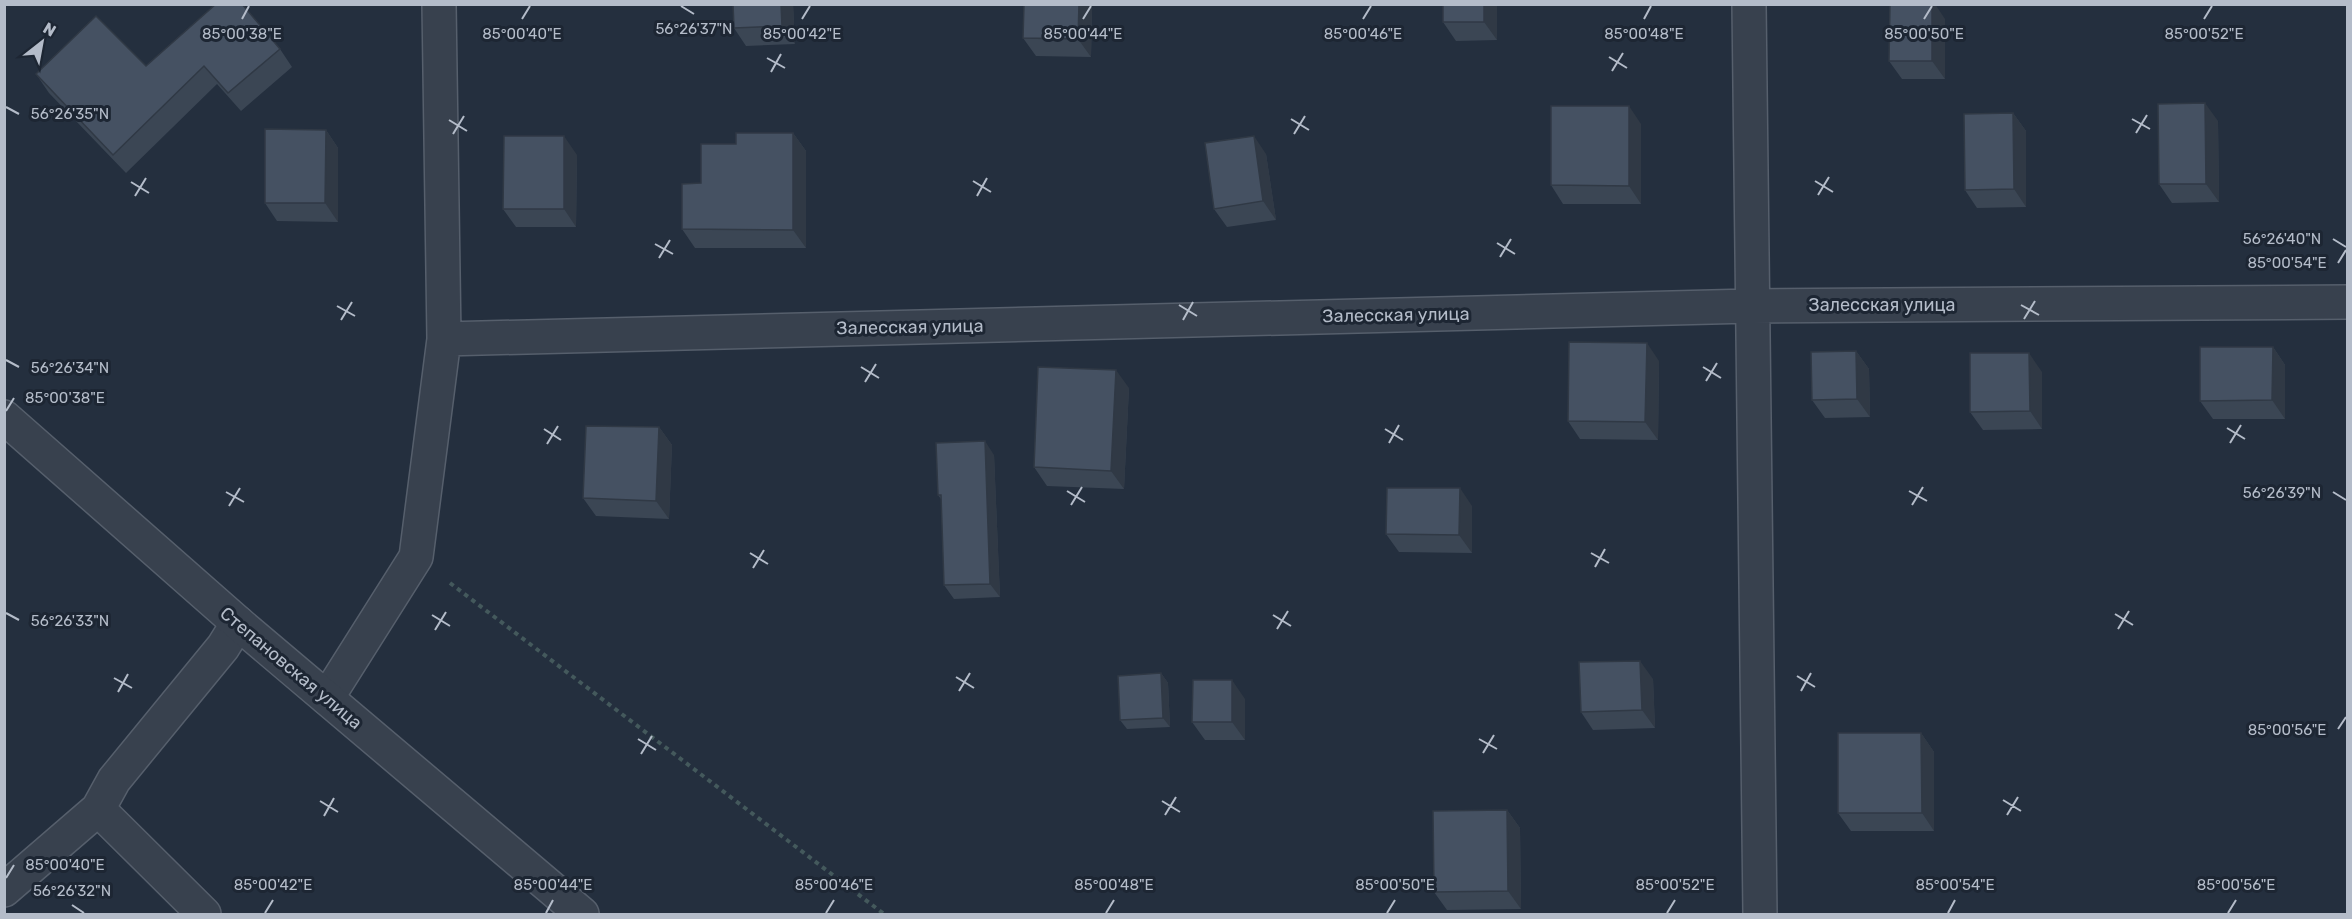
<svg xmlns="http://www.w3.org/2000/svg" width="2352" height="919" font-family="Rubik,sans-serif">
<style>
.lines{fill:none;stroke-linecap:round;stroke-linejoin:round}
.minor-casing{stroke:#565f6c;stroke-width:36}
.tertiary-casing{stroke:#565f6c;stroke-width:36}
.path{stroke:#44595c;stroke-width:4;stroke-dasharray:4.5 4.5;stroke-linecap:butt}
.minor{stroke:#38414e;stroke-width:33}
.tertiary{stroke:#38414e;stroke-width:33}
.wall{fill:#3b4654}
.shaded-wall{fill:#303945}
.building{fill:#455162;stroke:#303945;stroke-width:1.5}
.ticks{fill:none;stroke:#b4bcc9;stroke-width:2}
.labels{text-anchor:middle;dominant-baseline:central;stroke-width:6;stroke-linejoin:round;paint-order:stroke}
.street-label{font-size:18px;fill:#b4bcc9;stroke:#1d2633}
.ticks-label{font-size:15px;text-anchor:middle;fill:#b4bcc9;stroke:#1d2633;stroke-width:6;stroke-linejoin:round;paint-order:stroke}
</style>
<rect width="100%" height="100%" fill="#242f3e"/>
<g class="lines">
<g class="minor-casing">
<path id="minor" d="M 1749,4 L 1760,914
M 444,339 L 1751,306 L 2348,302
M 327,698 L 416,557 L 444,339 L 439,4
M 98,809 L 114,780 L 223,647 L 238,623
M 4,890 L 98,809 L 204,914"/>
</g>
<g class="tertiary-casing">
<path id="tertiary" d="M 4,417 L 238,623 L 582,914"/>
</g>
<path class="path" d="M 450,583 L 884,914"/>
<use href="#minor" class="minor"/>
<use href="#tertiary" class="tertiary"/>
</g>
<path class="wall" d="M 733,4 L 793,4 L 795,44 L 746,46 L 734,28 Z
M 1443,4 L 1497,4 L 1497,40 L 1456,41 L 1443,22 Z
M 1092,7 L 1091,57 L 1036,56 L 1023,38 Z
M 1945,19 L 1945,79 L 1902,79 L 1889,61 Z
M 280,49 L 292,67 L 241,111 L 217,84 L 126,173 L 49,93 L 36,74 L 146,66 Z
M 2013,113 L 2026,131 L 2026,207 L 1977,208 L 1965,190 Z
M 2218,121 L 2219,202 L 2172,203 L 2159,184 Z
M 1641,124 L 1641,204 L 1563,204 L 1551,185 Z
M 326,130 L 338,148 L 338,222 L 277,221 L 265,203 Z
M 793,133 L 806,151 L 806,248 L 695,248 L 682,229 L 701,183 L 736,144 Z
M 1266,154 L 1276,220 L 1227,227 L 1214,209 Z
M 577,155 L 576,227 L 516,227 L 503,209 Z
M 2273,347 L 2285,365 L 2285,419 L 2213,419 L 2200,401 Z
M 1856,351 L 1869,369 L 1870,417 L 1825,418 L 1812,400 Z
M 1659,361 L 1658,440 L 1580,439 L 1568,421 Z
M 2042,372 L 2042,429 L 1983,430 L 1970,412 Z
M 1129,388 L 1124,489 L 1047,486 L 1034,467 Z
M 659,427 L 672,445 L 669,519 L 596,516 L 583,498 Z
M 994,455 L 1000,597 L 954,599 L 944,585 L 941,499 L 938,495 Z
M 1472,506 L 1472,553 L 1399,552 L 1386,534 Z
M 1161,673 L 1168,683 L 1170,727 L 1127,729 L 1120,720 Z
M 1653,679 L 1655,728 L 1593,730 L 1581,712 Z
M 1245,699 L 1245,740 L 1205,740 L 1192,722 Z
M 1921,733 L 1934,752 L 1934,831 L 1851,831 L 1838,813 Z
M 1507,810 L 1520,828 L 1521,909 L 1447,910 L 1434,892 Z"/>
<path class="shaded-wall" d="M 781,4 L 793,4 L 795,44 L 782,26 Z
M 1079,4 L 1090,4 L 1092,7 L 1091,57 L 1078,39 Z
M 1484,4 L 1497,4 L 1497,40 L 1484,22 Z
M 1932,4 L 1935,4 L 1945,19 L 1945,79 L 1932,61 Z
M 2205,103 L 2218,121 L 2219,202 L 2206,184 Z
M 1629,106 L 1641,124 L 1641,204 L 1629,186 Z
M 2013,113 L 2026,131 L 2026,207 L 2014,189 Z
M 326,130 L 338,148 L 338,222 L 325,203 Z
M 793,133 L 806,151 L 806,248 L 793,230 Z
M 564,136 L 577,155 L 576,227 L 564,209 Z
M 1254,136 L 1266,154 L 1276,220 L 1263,201 Z
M 1647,343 L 1659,361 L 1658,440 L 1645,422 Z
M 2273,347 L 2285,365 L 2285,419 L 2272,400 Z
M 1856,351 L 1869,369 L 1870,417 L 1857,399 Z
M 2029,353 L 2042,372 L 2042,429 L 2030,411 Z
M 1116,370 L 1129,388 L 1124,489 L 1111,471 Z
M 659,427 L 672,445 L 669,519 L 656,501 Z
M 985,441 L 994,455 L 1000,597 L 990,584 Z
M 1460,488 L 1472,506 L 1472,553 L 1459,535 Z
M 1640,661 L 1653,679 L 1655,728 L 1642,710 Z
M 1161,673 L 1168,683 L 1170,727 L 1163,718 Z
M 1232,680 L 1245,699 L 1245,740 L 1232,722 Z
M 1921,733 L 1934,752 L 1934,831 L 1922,813 Z
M 1507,810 L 1520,828 L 1521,909 L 1508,891 Z"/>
<path class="building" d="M 216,4 L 242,4 L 280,49 L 228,93 L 204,66 L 113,155 L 36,74 L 96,16 L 146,66 Z
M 733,4 L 781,4 L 782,26 L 734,28 Z
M 1024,4 L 1079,4 L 1078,39 L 1023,38 Z
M 1443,4 L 1484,4 L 1484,22 L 1443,22 Z
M 1890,4 L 1932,4 L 1932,61 L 1889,61 Z
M 2205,103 L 2206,184 L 2159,184 L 2158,104 Z
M 1551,106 L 1629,106 L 1629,186 L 1551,185 Z
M 2013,113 L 2014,189 L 1965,190 L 1964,114 Z
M 265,129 L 326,130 L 325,203 L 265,203 Z
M 736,133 L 793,133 L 793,230 L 682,229 L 682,184 L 701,183 L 701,144 L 736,144 Z
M 504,136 L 564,136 L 564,209 L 503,209 Z
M 1254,136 L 1263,201 L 1214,209 L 1205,143 Z
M 1569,342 L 1647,343 L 1645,422 L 1568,421 Z
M 2200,347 L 2273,347 L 2272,400 L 2200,401 Z
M 1856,351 L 1857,399 L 1812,400 L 1811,352 Z
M 1970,353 L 2029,353 L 2030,411 L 1970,412 Z
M 1038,367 L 1116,370 L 1111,471 L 1034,467 Z
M 586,426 L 659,427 L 656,501 L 583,498 Z
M 985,441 L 990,584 L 944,585 L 941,495 L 938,495 L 936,443 Z
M 1387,488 L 1460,488 L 1459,535 L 1386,534 Z
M 1640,661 L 1642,710 L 1581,712 L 1579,662 Z
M 1161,673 L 1163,718 L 1120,720 L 1118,676 Z
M 1193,680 L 1232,680 L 1232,722 L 1192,722 Z
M 1838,733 L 1921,733 L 1922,813 L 1838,813 Z
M 1507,810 L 1508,891 L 1434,892 L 1433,811 Z"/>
<path class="ticks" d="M 681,6 L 694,14M 242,19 L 249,6M 522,19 L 530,6M 802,19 L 810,6M 1083,19 L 1091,6M 1363,19 L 1371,6M 1644,19 L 1651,6M 1924,19 L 1932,6M 2204,19 L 2212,6M 1609,57 L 1627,68M 767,58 L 785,68M 1612,71 L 1623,53M 771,72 L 781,54M 6,107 L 19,114M 1291,119 L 1309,130M 2132,119 L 2150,129M 449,120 L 467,131M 2136,133 L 2147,115M 453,134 L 464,116M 1294,134 L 1305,116M 973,181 L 991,192M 1815,181 L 1833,192M 131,182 L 149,193M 1818,195 L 1829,177M 135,196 L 146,178M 977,196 L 987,178M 2333,239 L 2346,247M 1497,243 L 1515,254M 655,244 L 673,254M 1500,257 L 1511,239M 659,258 L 670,240M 2338,263 L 2346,250M 1179,305 L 1197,316M 2021,305 L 2039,315M 337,306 L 355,316M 2024,319 L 2035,301M 341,320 L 352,302M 1183,320 L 1193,302M 6,360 L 19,367M 861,367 L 879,378M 1703,367 L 1721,378M 1706,381 L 1717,363M 865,382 L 876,364M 6,411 L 14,398M 2227,428 L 2245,439M 544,429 L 561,440M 1385,429 L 1403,440M 1389,443 L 1399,425M 2230,443 L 2241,425M 547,444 L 558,426M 1067,491 L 1085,502M 1909,491 L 1927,501M 226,492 L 244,502M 2333,492 L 2346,500M 1071,505 L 1082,487M 1912,505 L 1923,487M 229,506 L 240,488M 750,553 L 768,564M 1591,553 L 1609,563M 1595,567 L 1605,549M 753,568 L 764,550M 6,613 L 19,620M 2115,614 L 2133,625M 432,615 L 450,626M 1273,615 L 1291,626M 1277,629 L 1288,611M 2118,629 L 2129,611M 435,630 L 446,612M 1797,676 L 1815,687M 956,677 L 974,688M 114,678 L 132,688M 959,691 L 970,673M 1801,691 L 1811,673M 118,692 L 128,674M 2338,729 L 2346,717M 638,739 L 656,750M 1479,739 L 1497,749M 1483,753 L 1494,735M 641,754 L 652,736M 2003,800 L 2021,811M 320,801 L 338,812M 1162,801 L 1180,812M 1165,815 L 1176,797M 2007,815 L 2018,797M 324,816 L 334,798M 6,878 L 14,865M 72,905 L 84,913M 265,913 L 273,900M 546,913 L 553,900M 826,913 L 834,900M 1106,913 L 1114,900M 1387,913 L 1395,900M 1667,913 L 1675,900M 1948,913 L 1955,900M 2228,913 L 2236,900"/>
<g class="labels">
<g class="street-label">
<text x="1882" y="305">Залесская улица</text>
<text transform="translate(1396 315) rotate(-1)">Залесская улица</text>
<text transform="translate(910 327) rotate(-1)">Залесская улица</text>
<text transform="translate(291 668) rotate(40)">Степановская улица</text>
</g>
</g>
<g class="ticks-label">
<text x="694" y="34">56°26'37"N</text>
<text x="242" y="39">85°00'38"E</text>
<text x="1924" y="39">85°00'50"E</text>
<text x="522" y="39">85°00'40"E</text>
<text x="802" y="39">85°00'42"E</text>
<text x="1083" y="39">85°00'44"E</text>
<text x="1363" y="39">85°00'46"E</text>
<text x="1644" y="39">85°00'48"E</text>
<text x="2204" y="39">85°00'52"E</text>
<text x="70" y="119">56°26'35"N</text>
<text x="2282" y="244">56°26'40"N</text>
<text x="2287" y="268">85°00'54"E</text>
<text x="70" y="373">56°26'34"N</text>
<text x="65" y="403">85°00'38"E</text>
<text x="2282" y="498">56°26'39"N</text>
<text x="70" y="626">56°26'33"N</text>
<text x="2287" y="735">85°00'56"E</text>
<text x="65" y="870">85°00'40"E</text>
<text x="273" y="890">85°00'42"E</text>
<text x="553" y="890">85°00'44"E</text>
<text x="834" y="890">85°00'46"E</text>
<text x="1114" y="890">85°00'48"E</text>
<text x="1395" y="890">85°00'50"E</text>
<text x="1675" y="890">85°00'52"E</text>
<text x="1955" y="890">85°00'54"E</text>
<text x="2236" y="890">85°00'56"E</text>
<text x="72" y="896">56°26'32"N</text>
</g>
<rect width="2352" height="919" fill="none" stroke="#b4bcc9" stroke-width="12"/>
<g transform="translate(42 42) rotate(31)" stroke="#1d2633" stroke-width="4.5" paint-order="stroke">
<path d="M0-4.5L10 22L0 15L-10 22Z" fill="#b4bcc9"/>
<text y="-9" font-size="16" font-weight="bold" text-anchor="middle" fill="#b4bcc9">N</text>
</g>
</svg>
